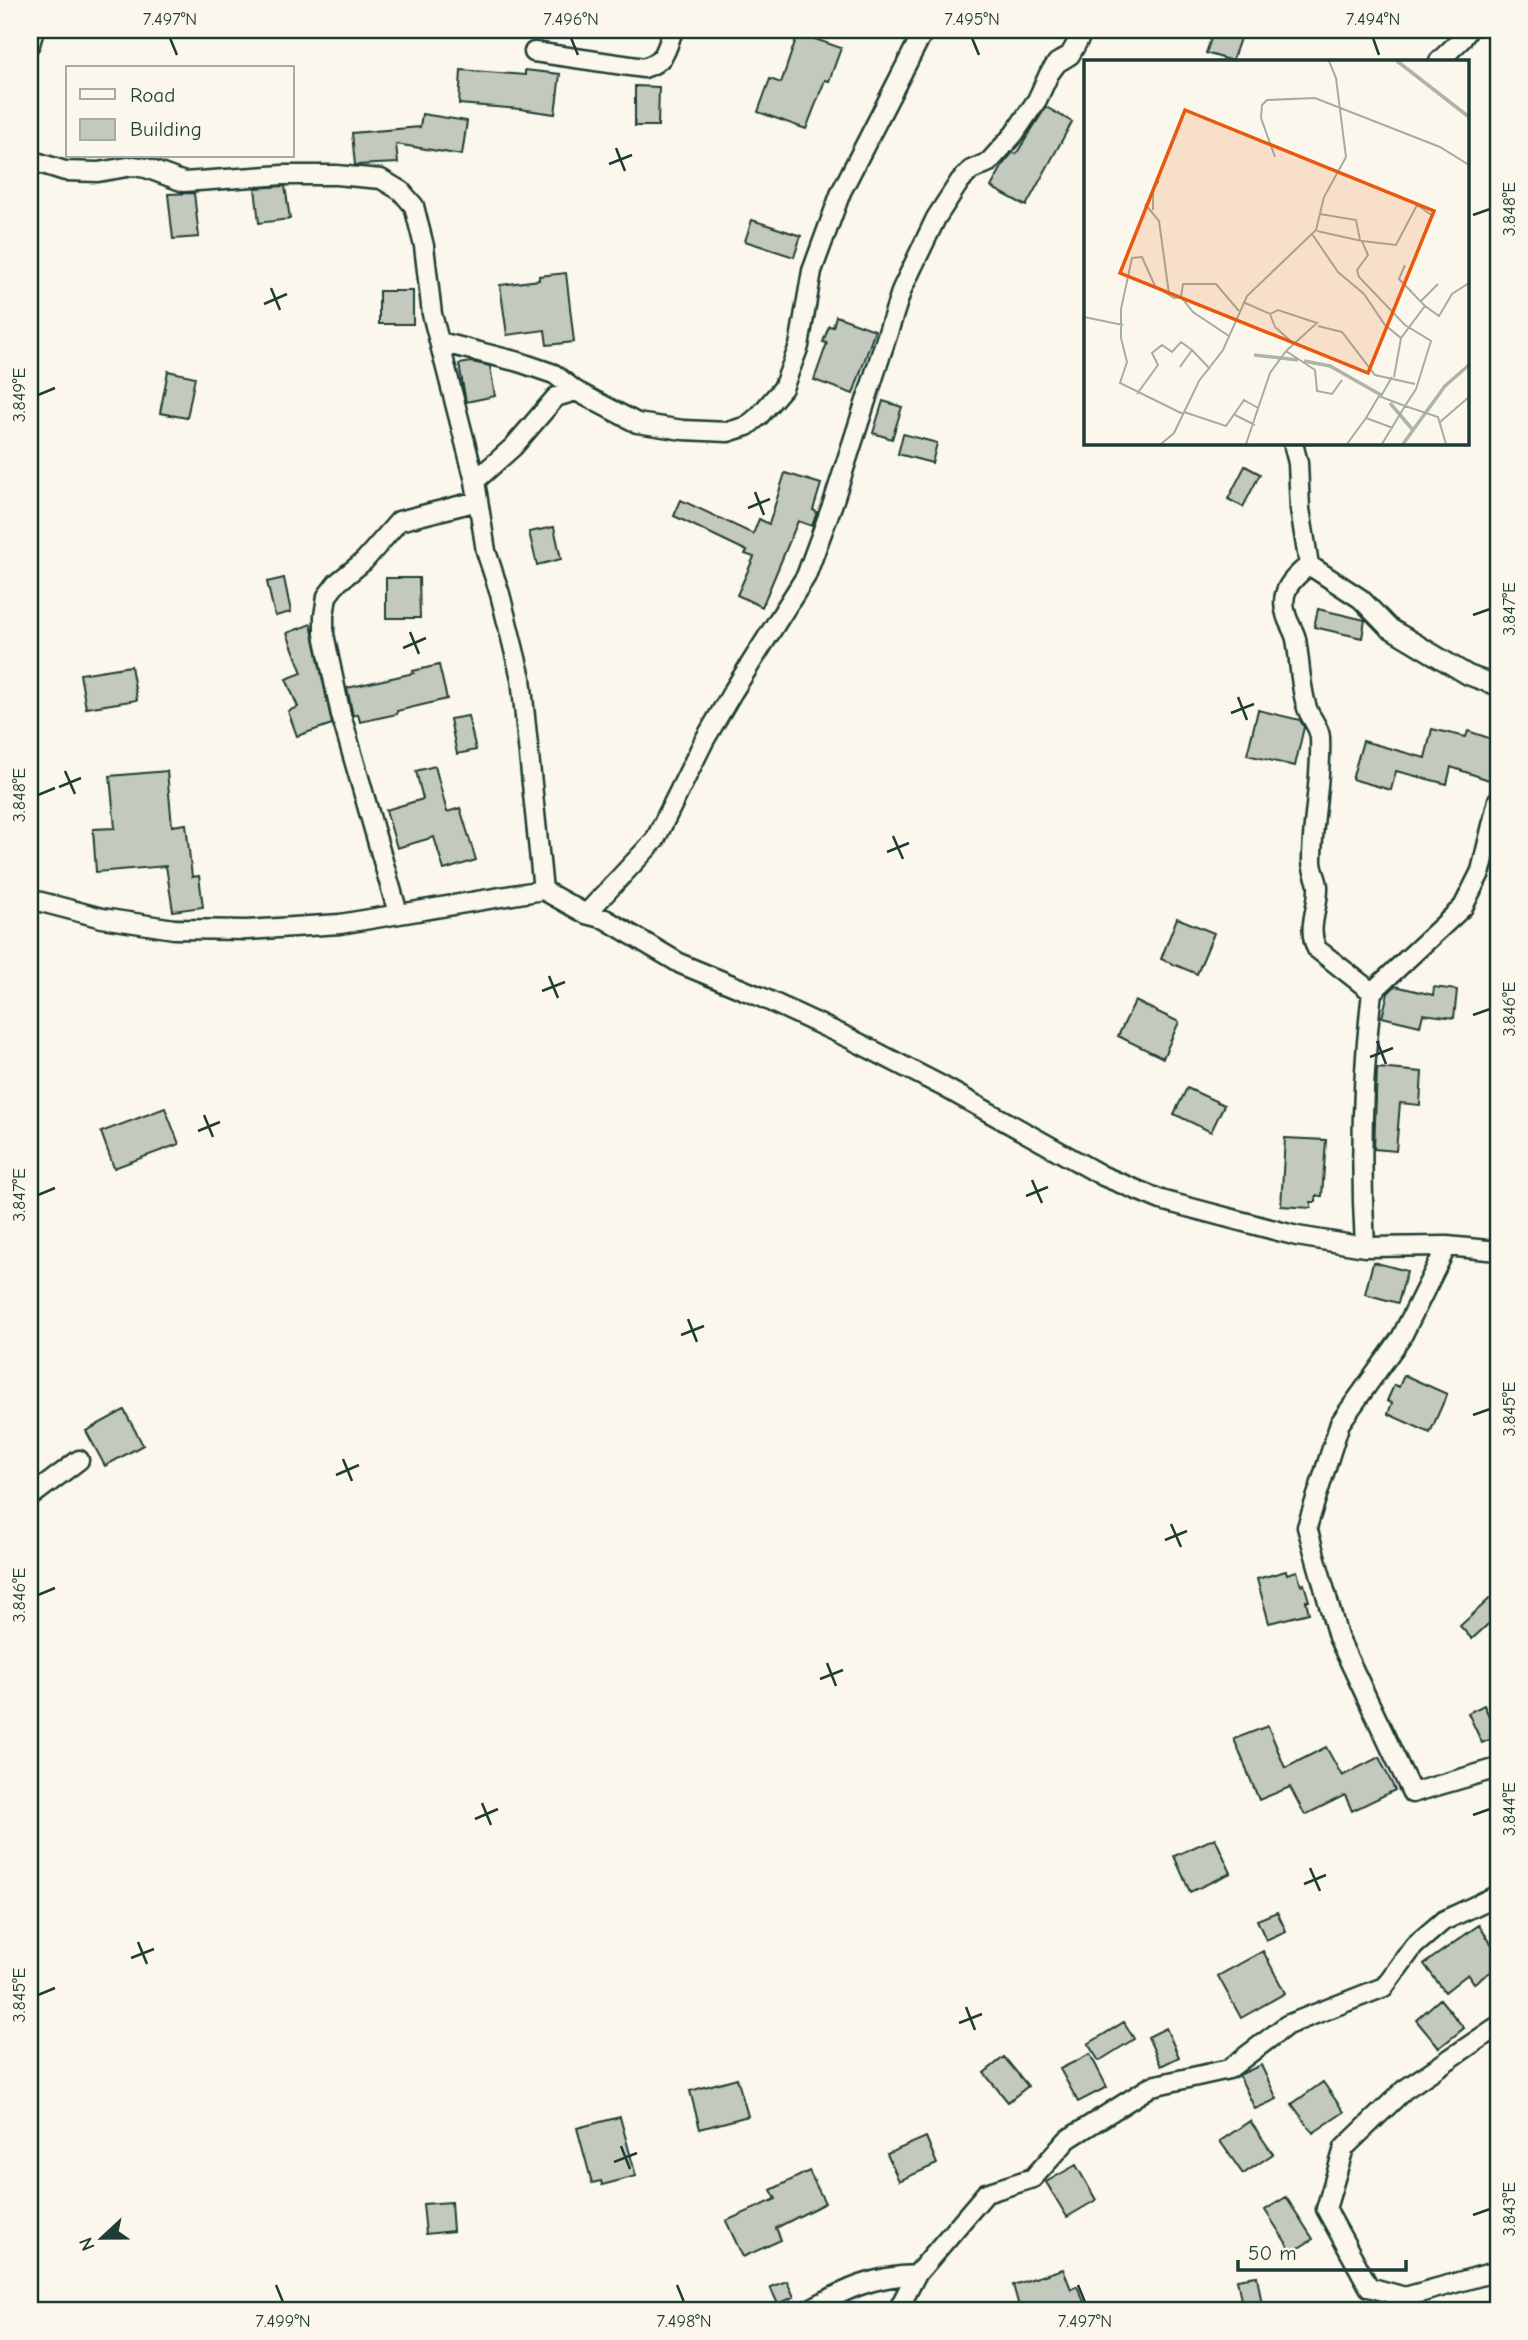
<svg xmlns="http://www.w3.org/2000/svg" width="1528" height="2340" font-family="'Comic Neue',sans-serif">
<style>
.building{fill:#c4c9be;stroke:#1f3d34;stroke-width:2}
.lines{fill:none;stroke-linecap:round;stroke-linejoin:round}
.minor-casing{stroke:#1f3d34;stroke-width:23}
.minor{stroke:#fbf7ec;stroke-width:18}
.ticks{fill:none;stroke:#1f3d34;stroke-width:2.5}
.inset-river{fill:none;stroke:#adb4aa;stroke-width:3.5}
.inset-road{fill:none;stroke:#a3ada2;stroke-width:2}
.view{fill:#e8590c;fill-opacity:0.15;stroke:#e8590c;stroke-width:3.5}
.inset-edge{fill:none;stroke:#1f3d34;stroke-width:3.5}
.neatline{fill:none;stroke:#1f3d34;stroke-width:2.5}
.ticks-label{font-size:18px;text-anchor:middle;fill:#1f3d34}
</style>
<rect width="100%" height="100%" fill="#fbf7ec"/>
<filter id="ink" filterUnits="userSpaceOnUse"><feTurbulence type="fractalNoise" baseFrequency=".0143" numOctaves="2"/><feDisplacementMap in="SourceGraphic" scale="14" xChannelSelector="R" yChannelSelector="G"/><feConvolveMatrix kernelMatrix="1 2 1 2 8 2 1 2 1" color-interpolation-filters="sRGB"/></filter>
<g filter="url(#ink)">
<path class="building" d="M 1214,30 L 1243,30 L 1232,61 L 1206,53 Z
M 798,33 L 841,48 L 829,81 L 825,80 L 806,129 L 758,112 L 770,79 L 781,83 Z
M 461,70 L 525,75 L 525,70 L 560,74 L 555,114 L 520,109 L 459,104 Z
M 635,86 L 659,87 L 658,126 L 635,126 Z
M 1046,107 L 1072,122 L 1026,206 L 991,187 L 1004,163 L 1013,152 L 1016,154 Z
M 422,114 L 467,121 L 462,155 L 396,144 L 398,163 L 355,165 L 352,133 L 420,127 Z
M 285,186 L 290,219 L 259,223 L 255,188 Z
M 194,193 L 199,237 L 173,239 L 168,194 Z
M 752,220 L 801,236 L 794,257 L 745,241 Z
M 566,273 L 574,342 L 547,345 L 545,330 L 507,335 L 500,285 L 539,280 L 539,276 Z
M 379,291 L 413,291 L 413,324 L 379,324 Z
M 836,316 L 875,330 L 853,394 L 814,380 L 827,343 L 823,342 L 829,326 L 833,327 Z
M 472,362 L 490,366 L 495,396 L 466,402 L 459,364 Z
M 168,371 L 195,377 L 187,418 L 160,413 Z
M 883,401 L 902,407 L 892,439 L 873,433 Z
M 903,434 L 937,443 L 932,463 L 898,454 Z
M 1245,466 L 1260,474 L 1243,507 L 1228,499 Z
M 785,473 L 821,484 L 813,510 L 817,512 L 812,526 L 798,521 L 762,607 L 737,595 L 754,557 L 745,554 L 747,551 L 674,516 L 681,500 L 753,534 L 759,519 L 769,524 Z
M 554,527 L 561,559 L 537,565 L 529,532 Z
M 284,578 L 291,612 L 275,616 L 267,582 Z
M 386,578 L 419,578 L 420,618 L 386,618 Z
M 1318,609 L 1365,620 L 1362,638 L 1314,627 Z
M 311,624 L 332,724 L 297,736 L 288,711 L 298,707 L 286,679 L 302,673 L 287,633 Z
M 439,665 L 447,699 L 397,711 L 397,714 L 360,722 L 358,714 L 353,716 L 347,688 L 414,673 L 413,671 Z
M 131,666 L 137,700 L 86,708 L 80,674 Z
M 1258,710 L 1300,720 L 1304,727 L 1295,766 L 1247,755 Z
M 468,716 L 476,750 L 457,754 L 450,719 Z
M 1432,729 L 1466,737 L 1468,731 L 1498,741 L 1498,783 L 1451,767 L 1447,784 L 1396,771 L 1391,790 L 1352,779 L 1363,741 L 1425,758 Z
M 435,766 L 447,812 L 460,808 L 476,860 L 444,870 L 434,837 L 397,848 L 386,810 L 423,799 L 416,771 Z
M 167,771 L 172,826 L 186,824 L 192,877 L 199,876 L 203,907 L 173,911 L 166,866 L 96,872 L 93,829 L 115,828 L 110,776 Z
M 1177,918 L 1214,933 L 1197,974 L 1161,959 Z
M 1395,986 L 1433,995 L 1434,987 L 1457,990 L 1454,1018 L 1423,1014 L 1420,1026 L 1382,1017 L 1388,993 Z
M 1135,1001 L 1179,1022 L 1163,1058 L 1118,1036 Z
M 1377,1068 L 1422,1072 L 1420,1105 L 1400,1103 L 1396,1151 L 1374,1149 Z
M 1187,1088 L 1224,1105 L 1211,1132 L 1174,1114 Z
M 165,1108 L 179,1144 L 114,1168 L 101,1132 Z
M 1285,1138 L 1326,1140 L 1322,1196 L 1316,1196 L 1316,1202 L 1311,1202 L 1311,1208 L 1281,1206 Z
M 1373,1262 L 1407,1271 L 1398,1303 L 1365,1294 Z
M 1404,1375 L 1447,1394 L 1430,1433 L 1388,1414 L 1392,1403 L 1387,1401 L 1394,1385 L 1399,1387 Z
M 124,1410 L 143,1445 L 105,1466 L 86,1431 Z
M 1286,1571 L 1287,1574 L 1297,1571 L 1301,1585 L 1304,1584 L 1309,1601 L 1306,1601 L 1309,1613 L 1269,1623 L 1257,1579 Z
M 1498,1591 L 1498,1615 L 1472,1639 L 1460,1626 Z
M 1484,1705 L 1498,1736 L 1482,1743 L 1468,1713 Z
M 1268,1726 L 1285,1768 L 1326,1747 L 1342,1776 L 1379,1757 L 1395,1790 L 1352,1811 L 1345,1795 L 1305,1815 L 1290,1787 L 1259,1800 L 1234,1739 Z
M 1215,1838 L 1231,1873 L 1190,1892 L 1174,1856 Z
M 1277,1912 L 1286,1931 L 1266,1940 L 1257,1920 Z
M 1479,1925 L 1498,1954 L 1498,1967 L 1474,1983 L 1468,1974 L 1445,1992 L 1424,1964 Z
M 1263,1951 L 1285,1993 L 1241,2018 L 1218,1976 Z
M 1440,1999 L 1464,2028 L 1439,2048 L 1416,2020 Z
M 1124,2022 L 1134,2039 L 1099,2061 L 1088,2044 Z
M 1166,2028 L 1179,2057 L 1161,2066 L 1148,2037 Z
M 1090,2054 L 1107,2087 L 1078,2102 L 1060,2069 Z
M 1004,2057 L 1028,2086 L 1008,2102 L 984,2073 Z
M 1261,2065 L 1277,2099 L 1255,2109 L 1239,2075 Z
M 737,2078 L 748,2116 L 700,2129 L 690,2091 Z
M 1323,2082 L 1344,2112 L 1313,2133 L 1292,2104 Z
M 620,2117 L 636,2176 L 602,2185 L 601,2181 L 592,2183 L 577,2128 Z
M 1250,2121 L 1273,2154 L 1243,2174 L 1220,2141 Z
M 926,2137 L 937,2164 L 899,2181 L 887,2154 Z
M 1076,2165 L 1096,2200 L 1067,2217 L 1046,2182 Z
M 809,2171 L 825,2203 L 776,2228 L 781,2240 L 743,2257 L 726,2221 L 776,2199 L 771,2190 Z
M 1286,2197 L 1313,2239 L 1292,2252 L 1265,2210 Z
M 451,2202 L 453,2231 L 426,2234 L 423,2204 Z
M 1063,2269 L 1071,2289 L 1077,2286 L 1088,2310 L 1020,2310 L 1013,2285 Z
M 1257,2276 L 1263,2310 L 1243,2310 L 1237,2279 Z
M 787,2281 L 794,2297 L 778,2304 L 770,2287 Z"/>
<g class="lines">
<g class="minor-casing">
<path id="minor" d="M 30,44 L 34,30
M 534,52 L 644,68 C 666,61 666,50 673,30
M 1439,61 L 1462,39 L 1468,30
M 30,160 L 65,171 L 98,172 L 133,166 L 146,168 L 184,182 L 283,175 L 336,175 L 381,179 L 401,191 L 414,206 L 424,246 L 432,314 L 475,481
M 440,342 L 519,362 L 554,374 L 576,391
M 1293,443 L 1298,463 L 1300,509 L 1309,565
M 543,890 L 521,678 L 500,594 L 486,551 L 475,481 L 513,447 L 556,397 L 576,391 L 637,423 L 683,430 L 728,432 L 747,426 L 759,416 L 783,388 L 799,346 L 812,271 L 841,192 L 924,30
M 30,899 L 102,918 L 174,929 L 247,930 L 340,924 L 543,890 L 586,914 L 605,919 L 681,964 L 761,997 L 849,1038 L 942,1086 L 1103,1176 L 1161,1200 L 1297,1236 L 1365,1247 L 1447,1246 L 1498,1251
M 398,913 L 341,715 L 324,634 L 324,616 L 327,596 L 337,583 L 364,561 L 399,521 L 478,501
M 586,914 L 655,840 L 704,741 L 732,693 L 806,576 L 833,503 L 902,289 L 936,218 L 960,181 L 971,170 L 989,162 L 1014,134 L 1037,100 L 1049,74 L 1057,63 L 1070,55 L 1084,30
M 1372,992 L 1463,907 L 1481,871 L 1498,800
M 1447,1246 L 1401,1338 L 1340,1423 L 1307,1527 L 1338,1637 L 1412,1793 L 1498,1768
M 1365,1247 C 1360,1162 1362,1076 1372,992 L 1317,949 C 1306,927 1319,909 1318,886 C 1317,878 1312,870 1312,861 C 1312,819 1322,779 1320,737 C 1319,726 1310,718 1307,708 C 1300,687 1300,661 1296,639 C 1294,630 1288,623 1286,614 C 1279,591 1292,579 1309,565 L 1361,599 L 1388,627 L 1468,675 L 1498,686
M 30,1497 L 79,1460
M 1498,2026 L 1404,2090 L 1344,2148 L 1326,2209 L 1369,2287 L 1405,2297 L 1498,2271
M 808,2310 C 845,2290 872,2276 916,2275
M 898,2310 L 916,2275 L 986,2193 L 1033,2178 L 1068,2139 L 1152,2086 L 1229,2069 L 1287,2025 L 1384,1987 L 1414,1946 L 1443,1921 L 1498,1895"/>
</g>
<use href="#minor" class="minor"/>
</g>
</g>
<path class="ticks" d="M 170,38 L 177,55M 571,38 L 578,55M 972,38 L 979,55M 1373,38 L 1379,55M 616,148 L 625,171M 609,164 L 632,155M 1473,215 L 1490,209M 271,288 L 280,310M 264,304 L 287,294M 38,395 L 55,388M 755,492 L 764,515M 748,508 L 770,499M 1473,615 L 1490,609M 410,632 L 419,654M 403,648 L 426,638M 1238,697 L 1247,720M 1231,713 L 1254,704M 65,771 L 75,794M 59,787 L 81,778M 38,795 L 55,788M 893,836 L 903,859M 887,852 L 909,843M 549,976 L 558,998M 542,991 L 565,982M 1473,1015 L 1490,1009M 1377,1041 L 1386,1064M 1370,1057 L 1393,1048M 204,1115 L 213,1137M 198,1131 L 220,1122M 1032,1180 L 1042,1203M 38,1195 L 55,1188M 1026,1196 L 1048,1187M 688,1319 L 697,1342M 681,1335 L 704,1326M 1473,1415 L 1490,1409M 343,1459 L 352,1481M 336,1475 L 359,1465M 1171,1524 L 1181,1547M 1165,1540 L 1187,1531M 38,1595 L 55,1588M 827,1663 L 836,1686M 820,1679 L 843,1670M 482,1803 L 491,1825M 1473,1815 L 1490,1809M 475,1819 L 498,1809M 1310,1868 L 1320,1891M 1304,1884 L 1326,1875M 138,1942 L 147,1964M 131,1958 L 154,1949M 38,1995 L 55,1988M 966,2007 L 975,2030M 959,2023 L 982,2014M 621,2146 L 630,2169M 614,2162 L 637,2153M 1473,2215 L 1490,2209M 276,2285 L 283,2302M 677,2285 L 684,2302M 1078,2285 L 1085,2302"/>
<g transform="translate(1084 60)">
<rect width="385" height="385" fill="#fbf7ec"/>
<path class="inset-river" d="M 313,1 L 385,57M 170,295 L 214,300M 220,301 L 246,306 L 297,335M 306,343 L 328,369M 319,384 L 361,326 L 385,305"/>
<path class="inset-road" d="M 191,97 L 177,58 L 178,45 L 183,40 L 231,38 L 356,87 L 385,105M 61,144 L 75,161 L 85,234M 69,150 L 69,129 L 75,121M 236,154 L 272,160 L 276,180M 233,171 L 278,181 L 284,195 L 273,210 L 275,217 L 321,265 L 347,281 L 332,329 L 321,346 L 354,357 L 362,384M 228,174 L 254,212 L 280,234 L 301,265 L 317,278 L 341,246 L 355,256 L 368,234 L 385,223M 278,181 L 312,185 L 333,145 L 349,156M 321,205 L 315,219 L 341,246M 97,237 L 99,224 L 132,224 L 155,251M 337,241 L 354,224M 159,242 L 186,254 L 194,250 L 233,263 L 202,291M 186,254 L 191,267 L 210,284M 0,257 L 39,265M 234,266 L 258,272 L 291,315 L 331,324M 96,307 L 108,290 L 126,309M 310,317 L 317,278M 53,334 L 74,305 L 68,293 L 78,285 L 88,292 L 97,282 L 108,290M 297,336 L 308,317M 100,352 L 142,366 L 160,340 L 174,348M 99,354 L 36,323 L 43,302 L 37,278 L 37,249 L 48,198 L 58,197 L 71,226 L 90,238 L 97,237 L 109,252 L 145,276M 151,355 L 171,365M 282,358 L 295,336 L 321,346 L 298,384M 356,362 L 385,337M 77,384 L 90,373 L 115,321 L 139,290 L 163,236 L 232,170 L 240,137 L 262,97 L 252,18 L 245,1M 162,384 L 186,313 L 202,291 L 231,310 L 233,331 L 248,334 L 258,320M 263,384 L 282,358 L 309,368"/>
<path class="view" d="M 101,50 L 350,151 L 284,313 L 36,213 Z"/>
<rect width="385" height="385" class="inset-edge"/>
</g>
<rect width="1528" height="2340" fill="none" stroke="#fbf7ec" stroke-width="77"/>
<rect x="66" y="66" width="228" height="91" fill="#fbf7ec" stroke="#a3ada2" stroke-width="2"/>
<rect x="80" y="89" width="35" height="10" fill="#fbf7ec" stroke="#a3ada2" stroke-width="2"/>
<text x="130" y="102" font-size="21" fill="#1f3d34">Road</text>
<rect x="80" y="119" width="35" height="21" fill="#c4c9be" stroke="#a3ada2" stroke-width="2"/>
<text x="130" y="136" font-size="21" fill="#1f3d34">Building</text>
<g transform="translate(102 2238) rotate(248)" stroke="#fbf7ec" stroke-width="5" paint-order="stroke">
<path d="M0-5L12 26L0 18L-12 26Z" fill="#1f3d34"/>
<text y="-10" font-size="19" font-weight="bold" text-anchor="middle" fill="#1f3d34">N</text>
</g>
<path d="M1238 2260v10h168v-10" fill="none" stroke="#1f3d34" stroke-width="3.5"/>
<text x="1248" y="2260" font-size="21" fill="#1f3d34" stroke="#fbf7ec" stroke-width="5" paint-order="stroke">50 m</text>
<rect x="38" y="38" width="1452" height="2264" class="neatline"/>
<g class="ticks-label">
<text x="170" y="25">7.497°N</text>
<text x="571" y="25">7.496°N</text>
<text x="972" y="25">7.495°N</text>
<text x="1373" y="25">7.494°N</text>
<text transform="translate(1509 209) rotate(-90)" y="6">3.848°E</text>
<text transform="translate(19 395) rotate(-90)" y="6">3.849°E</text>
<text transform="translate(1509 609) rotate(-90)" y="6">3.847°E</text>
<text transform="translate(19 795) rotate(-90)" y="6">3.848°E</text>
<text transform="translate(1509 1009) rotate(-90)" y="6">3.846°E</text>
<text transform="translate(19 1195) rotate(-90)" y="6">3.847°E</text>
<text transform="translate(1509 1409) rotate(-90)" y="6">3.845°E</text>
<text transform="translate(19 1595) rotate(-90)" y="6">3.846°E</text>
<text transform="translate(1509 1809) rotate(-90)" y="6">3.844°E</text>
<text transform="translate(19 1995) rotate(-90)" y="6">3.845°E</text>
<text transform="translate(1509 2209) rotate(-90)" y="6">3.843°E</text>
<text x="283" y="2327">7.499°N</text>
<text x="684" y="2327">7.498°N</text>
<text x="1085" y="2327">7.497°N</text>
</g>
</svg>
